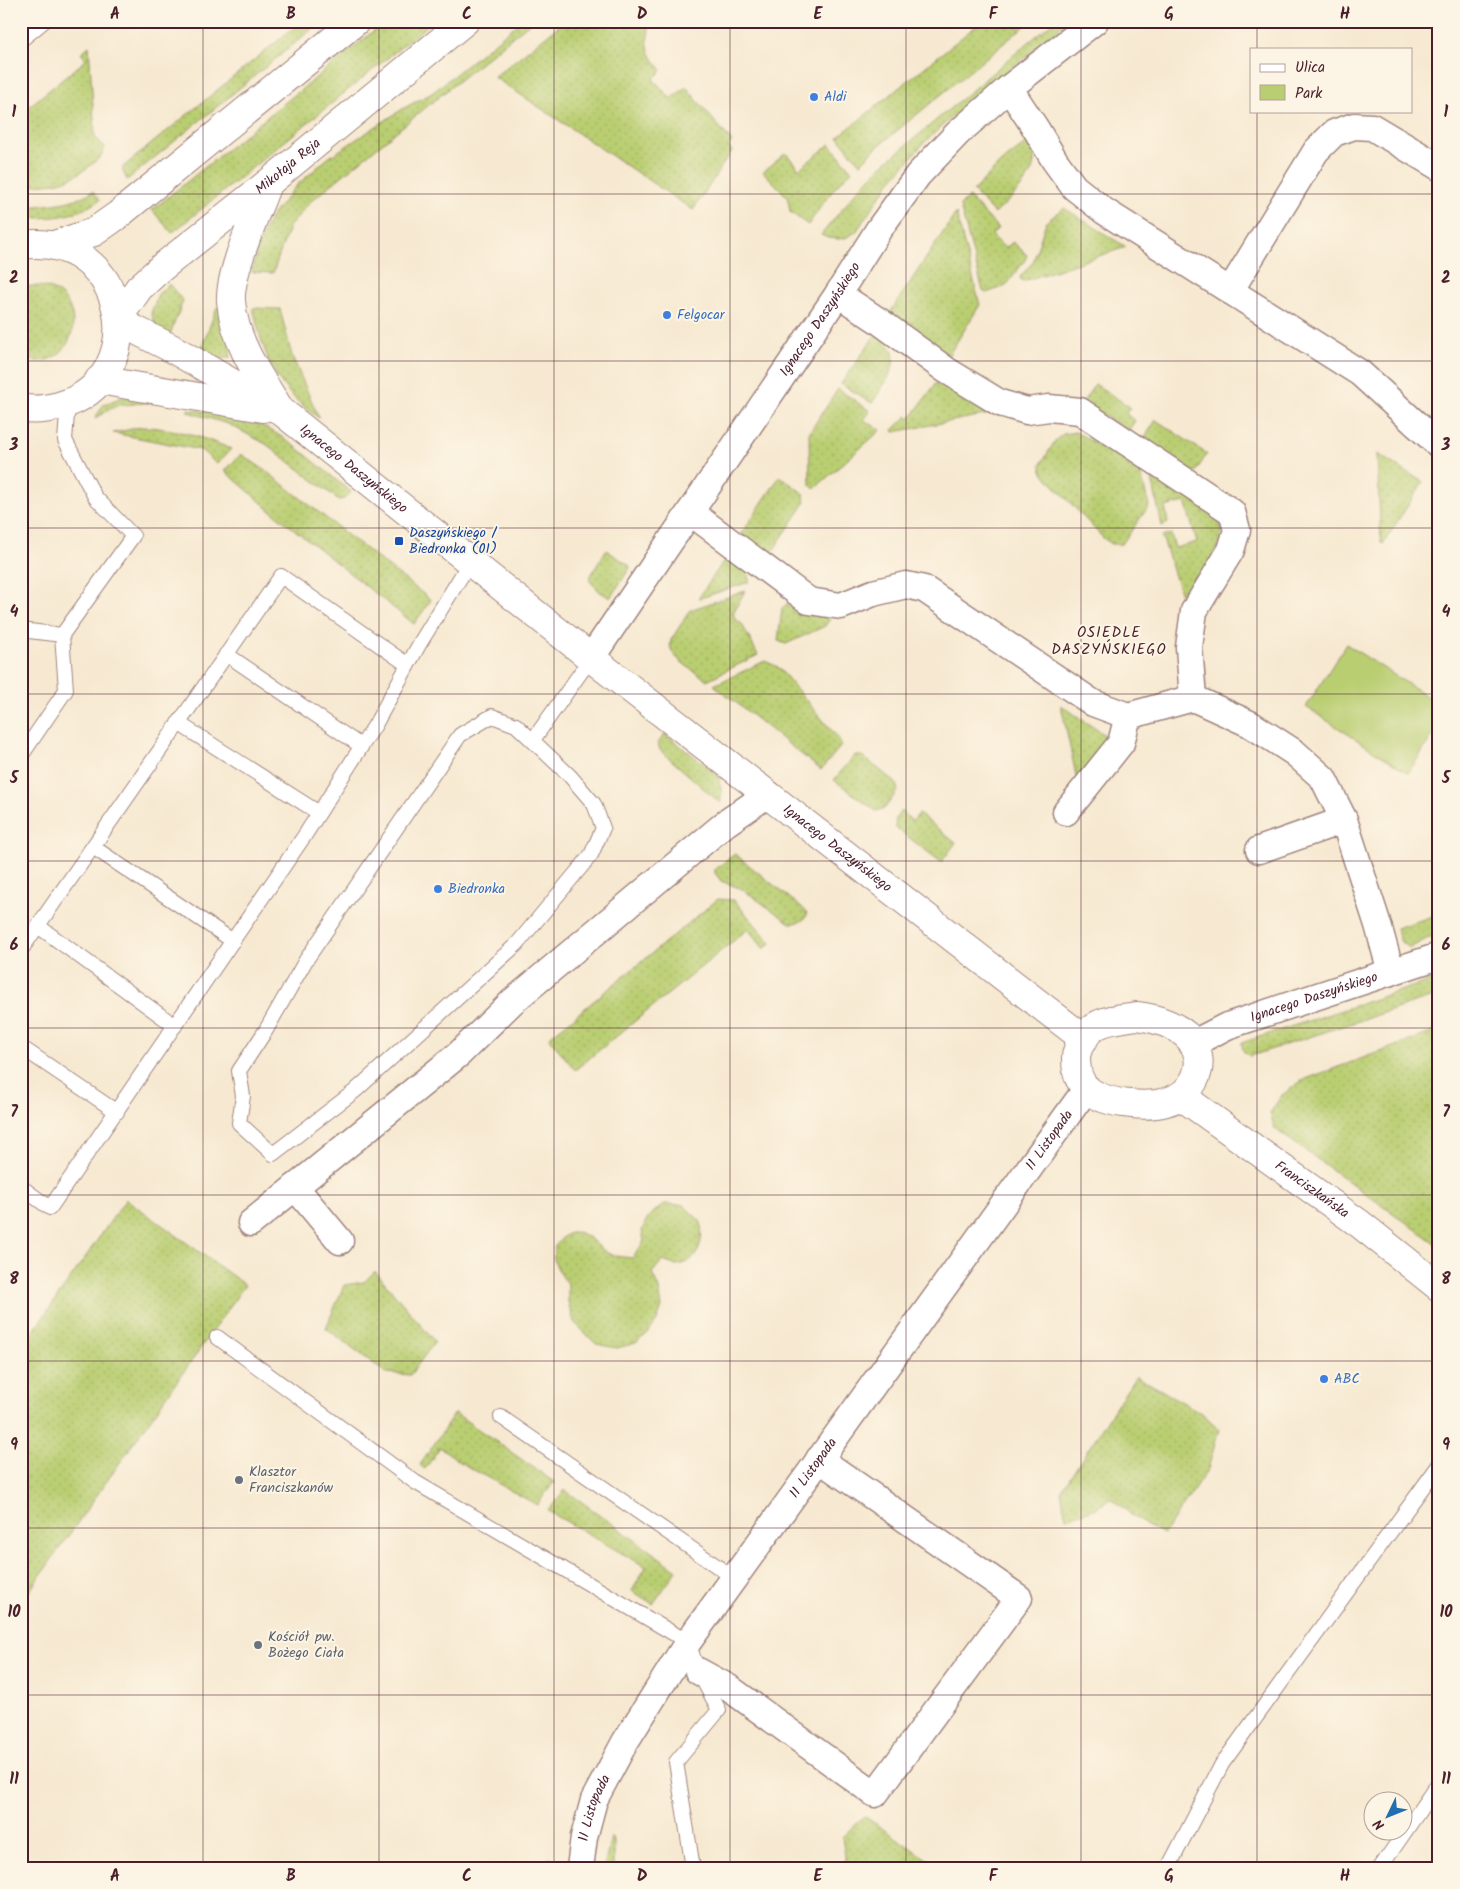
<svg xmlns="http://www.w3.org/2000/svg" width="1460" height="1889" font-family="Kalam,sans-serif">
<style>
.green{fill:url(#green-dots);stroke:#82764e}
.pitch{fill:#b9ce71;stroke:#82764e}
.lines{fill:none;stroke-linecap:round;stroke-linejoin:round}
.service-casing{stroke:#a0847e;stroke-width:16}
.minor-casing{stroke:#a0847e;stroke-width:29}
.tertiary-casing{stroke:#a0847e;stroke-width:30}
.service{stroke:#fff;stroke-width:14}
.minor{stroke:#fff;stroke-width:26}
.tertiary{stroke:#fff;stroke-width:28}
.grid{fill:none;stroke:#4a1f2b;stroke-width:1;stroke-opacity:0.55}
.shop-dot{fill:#3f7fe0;stroke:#fcf5e5;stroke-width:2}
.transit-dot{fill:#1a4fb4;stroke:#fcf5e5;stroke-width:2}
.worship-dot{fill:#6b7280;stroke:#fcf5e5;stroke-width:2}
.labels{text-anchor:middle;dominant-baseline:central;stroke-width:4;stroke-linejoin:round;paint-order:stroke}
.shop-label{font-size:14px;fill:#366cbe;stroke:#fcf5e5;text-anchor:start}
.street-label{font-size:14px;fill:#4a1f2b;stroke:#fcf5e5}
.transit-label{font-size:14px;fill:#164399;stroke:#fcf5e5;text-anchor:start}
.worship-label{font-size:14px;fill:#5b616d;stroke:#fcf5e5;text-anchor:start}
.neighbourhood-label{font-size:15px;letter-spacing:1px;fill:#4a1f2b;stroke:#fcf5e5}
.neatline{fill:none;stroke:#4a1f2b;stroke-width:2}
.grid-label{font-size:16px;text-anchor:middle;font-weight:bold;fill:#4a1f2b}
</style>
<defs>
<pattern id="green-dots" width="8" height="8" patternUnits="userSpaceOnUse" patternTransform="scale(1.25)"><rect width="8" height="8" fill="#b9ce71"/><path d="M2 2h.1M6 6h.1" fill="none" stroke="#a1b062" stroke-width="1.8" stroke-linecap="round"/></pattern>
</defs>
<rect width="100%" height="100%" fill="#fcf5e5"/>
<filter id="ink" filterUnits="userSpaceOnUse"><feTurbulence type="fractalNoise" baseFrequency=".02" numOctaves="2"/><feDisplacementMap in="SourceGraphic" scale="10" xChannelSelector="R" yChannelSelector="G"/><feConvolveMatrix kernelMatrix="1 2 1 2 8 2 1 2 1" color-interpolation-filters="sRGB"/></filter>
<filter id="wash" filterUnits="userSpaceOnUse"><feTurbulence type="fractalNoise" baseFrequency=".0096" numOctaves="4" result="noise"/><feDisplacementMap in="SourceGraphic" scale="20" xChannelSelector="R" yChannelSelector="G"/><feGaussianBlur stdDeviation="1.12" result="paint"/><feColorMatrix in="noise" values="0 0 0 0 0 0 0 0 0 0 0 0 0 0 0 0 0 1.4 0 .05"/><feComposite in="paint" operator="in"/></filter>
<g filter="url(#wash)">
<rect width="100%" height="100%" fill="#f7e9d1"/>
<path class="green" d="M 302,21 L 322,21 L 127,180 L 123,172 L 123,167 Z
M 386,21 L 433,21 L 172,233 L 152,210 Z
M 521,21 L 532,21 L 310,202 L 289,227 L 273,273 L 252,272 L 258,245 L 270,218 L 296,186 L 328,158 L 404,108 L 432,93 Z
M 565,21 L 651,21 C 645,43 646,53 662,70 L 653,79 L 671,99 L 686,87 L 732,142 L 728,146 L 732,151 L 693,210 L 494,77 Z
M 982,21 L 1031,21 L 876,148 L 860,164 L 838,137 Z
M 1054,21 L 1066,21 L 1061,28 L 951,118 L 924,143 L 889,183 L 856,232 L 845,238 L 838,239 L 828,238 L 821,235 L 856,192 L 878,169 Z
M 89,46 L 95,137 L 105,147 C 103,157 98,159 91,165 C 64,186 53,183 21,186 L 21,113 L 86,60 L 81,53 Z
M 1028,142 C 1030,146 1034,152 1034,156 C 1037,177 1008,201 995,214 L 973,191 L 999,164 Z
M 830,144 L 852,171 C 834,185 821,207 808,225 L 790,212 L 788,198 L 780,189 L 763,172 L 786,153 L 799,169 Z
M 93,191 L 100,200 C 72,218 54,218 21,218 L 21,208 C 47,204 70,205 93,191 Z
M 969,197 L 998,228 L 992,235 L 1005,248 L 1013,242 L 1027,255 L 1025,260 L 1006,286 L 986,293 L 983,291 L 960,206 Z
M 1064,208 L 1126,247 L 1024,281 L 1021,280 L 1020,277 L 1033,262 L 1046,222 Z
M 956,213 L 980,305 L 948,356 L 889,314 Z
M 169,284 L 183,301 L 169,337 L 158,330 L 151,313 L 158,294 Z
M 31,286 C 95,283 81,379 21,358 L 21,289 Z
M 217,307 L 223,308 L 231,346 L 230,357 L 221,359 L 201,349 Z
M 253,308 L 280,309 L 292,356 L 319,418 C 275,388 265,359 253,308 Z
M 875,335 C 911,351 886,382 872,403 L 841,384 Z
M 936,383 L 952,384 L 995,413 L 894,432 L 893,430 L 907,416 L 910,419 Z
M 1095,384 L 1130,407 L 1126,414 L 1135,421 L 1128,431 L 1083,402 Z
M 838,389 L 870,411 L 864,420 L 881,430 L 814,489 L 810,485 L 809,433 Z
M 142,395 L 151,402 L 116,406 L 95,418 L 104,404 L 120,398 Z
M 188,409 C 218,413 250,417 277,434 C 303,450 327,473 351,492 L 344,499 L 339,500 L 266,444 L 228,424 L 188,412 Z
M 1156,420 L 1207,454 L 1195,473 L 1143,440 Z
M 141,427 C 171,427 203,437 231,449 L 217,464 L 201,450 L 113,433 Z
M 1076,432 L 1125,461 L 1141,475 L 1149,506 L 1122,544 L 1112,544 L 1103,538 L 1048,479 L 1042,471 L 1041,464 L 1055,441 L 1063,434 Z
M 241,454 L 266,471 L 431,600 L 414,624 L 271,511 L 225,471 Z
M 1377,454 L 1423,482 L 1383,544 L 1381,543 Z
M 1150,470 L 1215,514 L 1222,529 L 1221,541 L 1215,553 L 1184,604 L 1162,536 L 1171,534 L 1175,548 L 1197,542 L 1185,502 L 1165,507 L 1168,523 L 1162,526 Z
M 780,476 L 804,494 L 805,503 L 770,555 L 741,534 Z
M 606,550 L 629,565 L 630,568 L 610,598 L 599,591 L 589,580 L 590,577 Z
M 729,553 L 749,572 L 749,582 L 698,599 Z
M 745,591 L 733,613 L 735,619 L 742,624 L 758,655 L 707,680 C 695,671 665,656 671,640 L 690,610 Z
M 788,603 L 830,619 L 825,626 L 786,644 L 778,641 L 782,608 Z
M 765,661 L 778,667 L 839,739 L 841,746 L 821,770 L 714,685 Z
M 1061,705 L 1106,736 L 1106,743 L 1077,780 Z
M 665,734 L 717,774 L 722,792 L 720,803 L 660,750 L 658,743 Z
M 854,756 L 862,756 L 895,782 L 898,790 L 885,808 L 876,811 L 834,780 Z
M 901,811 L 912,821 L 919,814 L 956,843 L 941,862 L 895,827 L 896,818 Z
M 735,854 L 806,911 L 807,915 C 803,922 798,923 790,923 L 742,889 L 721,881 L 715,873 L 715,869 Z
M 718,899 L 734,900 L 771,943 L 764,949 L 748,929 L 575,1070 L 550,1039 L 551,1036 Z
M 1439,914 L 1439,932 L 1410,948 L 1401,942 L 1396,928 Z
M 1439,978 L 1439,995 L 1257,1054 L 1250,1056 L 1244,1052 L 1241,1043 Z
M 1439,1030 L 1439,1246 L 1275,1129 L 1270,1113 L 1282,1095 L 1303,1080 Z
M 126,1199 L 245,1285 L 21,1603 L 21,1349 Z
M 666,1204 L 683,1205 L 701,1222 C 703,1241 701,1261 677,1265 C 673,1265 666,1262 662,1261 L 652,1273 L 659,1289 L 662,1307 L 657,1321 L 648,1333 L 636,1343 L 617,1348 L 596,1344 L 574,1322 L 568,1302 L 568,1284 C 560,1273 550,1261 555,1246 C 557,1242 560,1240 563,1237 C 580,1223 593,1243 606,1252 C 613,1257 625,1257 633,1258 L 644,1241 L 642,1230 L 646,1221 L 652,1213 Z
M 375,1271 L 435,1342 L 410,1375 L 386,1373 L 326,1328 L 344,1285 L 364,1282 Z
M 1136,1376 L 1202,1413 L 1219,1429 L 1208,1469 L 1164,1534 L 1147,1526 L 1110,1498 L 1097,1508 L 1066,1518 L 1061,1491 Z
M 455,1413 L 554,1482 L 537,1505 L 463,1464 L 440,1447 L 425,1469 L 420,1465 Z
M 565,1490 L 677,1570 L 653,1604 L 632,1591 L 646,1567 L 548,1511 Z
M 864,1816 L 940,1868 L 847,1868 L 842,1837 Z
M 611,1837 L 614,1839 L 614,1868 L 604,1868 Z
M 549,1858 L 556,1861 L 563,1868 L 547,1868 Z"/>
<path class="pitch" d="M 1346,644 L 1439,704 L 1439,726 L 1408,773 L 1306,707 Z"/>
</g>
<g filter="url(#ink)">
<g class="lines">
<g class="service-casing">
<path id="service" d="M 21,40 L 44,21
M 21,630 L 62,635
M 226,654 L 361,746
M 492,716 L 516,725 L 570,776 L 594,804 L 603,828 L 591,855 L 517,944 L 355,1091 L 273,1154 L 239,1123 L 243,1096 L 239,1071 L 266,1030 L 306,960 L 460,735 Z
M 178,723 L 319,813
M 533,740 L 591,658
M 21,756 L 66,690 L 62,635 L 133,536 L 95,497 L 65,440 L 68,403
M 93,847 L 233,941
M 38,926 L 175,1026
M 21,950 L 281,576 L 408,665
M 21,1047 L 117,1112
M 21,1187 L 50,1208 L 305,835 L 375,725 L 420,643 L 470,562
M 217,1337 L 415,1482 L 688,1642 L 698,1671 L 719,1710 L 676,1762 L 693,1868
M 501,1417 L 734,1578
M 1168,1868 L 1222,1764 L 1439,1465
M 1380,1868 L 1439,1782"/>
</g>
<g class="minor-casing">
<g id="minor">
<path d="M 1009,88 L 1036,129 L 1055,161 L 1074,187 L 1104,211 L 1360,373 L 1439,445"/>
<path d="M 1230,291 L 1316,151 L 1334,133 L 1354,126 L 1372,127 L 1439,167"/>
<path d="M 690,512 L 809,601 L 841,606 L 873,593 L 906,585 L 924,589 L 1093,703 L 1128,716 L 1193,698 L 1189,647 L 1194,611 L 1231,550 L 1237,530 L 1232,512 L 1080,411 L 1049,408 L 1027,411 L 1000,403 L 946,370 L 879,321 L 838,294"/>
<path id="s1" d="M 591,658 L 838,294 L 879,229 L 918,175 L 958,133 L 1009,88 L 1095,21"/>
<path d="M 1193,698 L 1250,724 L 1295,753 L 1323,778 L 1344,820"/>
<path d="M 1066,812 L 1121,743 L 1128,716"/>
<path d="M 1259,850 L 1344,820 L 1378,925 L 1391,972"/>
<path id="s2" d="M 1192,1044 L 1227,1026 L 1439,956"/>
<path d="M 295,1187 L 340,1241"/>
<path d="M 251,1223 L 459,1054 L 512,1002 L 726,823 L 768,794"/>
<path d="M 698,1671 L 729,1688 L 875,1794 L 1019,1598 L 819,1459"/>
<path id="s3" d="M 580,1868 L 584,1837 L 594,1800 L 625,1742 L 688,1642 L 1087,1088"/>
</g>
</g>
<g class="tertiary-casing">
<g id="tertiary">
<path d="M 267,184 C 257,212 229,273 231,301 C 234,341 258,375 279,408"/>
<path d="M 21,245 C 130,231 154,380 59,406 C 47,409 33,411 21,408"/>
<path d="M 54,245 L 94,232 L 118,215 L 356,21"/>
<path id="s4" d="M 118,318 L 139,288 L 161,268 L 267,184 L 465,21"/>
<path id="s5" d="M 118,321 L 171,348 L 281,411 L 591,658 L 1084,1039"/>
<path d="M 99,380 L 263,408"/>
<path d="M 1137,1016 C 1155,1018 1178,1025 1191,1040 C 1209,1065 1193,1095 1166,1102 C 1145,1108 1102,1104 1086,1088 C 1077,1080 1076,1068 1076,1057 C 1077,1046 1087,1031 1096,1026 C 1107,1019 1124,1018 1137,1016 Z"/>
<path id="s6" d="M 1181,1096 L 1360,1224 L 1439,1287"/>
</g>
</g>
<use href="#service" class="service"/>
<use href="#minor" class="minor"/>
<use href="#tertiary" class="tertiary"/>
</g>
</g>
<path class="grid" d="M 203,21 L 203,1868M 379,21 L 379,1868M 554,21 L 554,1868M 730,21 L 730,1868M 906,21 L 906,1868M 1081,21 L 1081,1868M 1257,21 L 1257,49M 1257,111 L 1257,1868M 21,194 L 1439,194M 21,361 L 1439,361M 21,528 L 1439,528M 21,694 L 1439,694M 21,861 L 1439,861M 21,1028 L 1439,1028M 21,1195 L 1439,1195M 21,1361 L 1439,1361M 21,1528 L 1439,1528M 21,1695 L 1439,1695"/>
<g class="shop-dot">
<circle cx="814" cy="97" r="5"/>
<circle cx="667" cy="315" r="5"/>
<circle cx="438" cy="889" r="5"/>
<circle cx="1324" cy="1379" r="5"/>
</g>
<rect class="transit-dot" x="394" y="536" width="10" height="10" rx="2.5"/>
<g class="worship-dot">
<circle cx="239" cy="1480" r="5"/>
<circle cx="258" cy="1645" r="5"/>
</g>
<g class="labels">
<g class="shop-label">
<text x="824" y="97">Aldi</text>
<text x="677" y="315">Felgocar</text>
<text x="448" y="889">Biedronka</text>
<text x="1334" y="1379">ABC</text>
</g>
<g class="street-label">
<text stroke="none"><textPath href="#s4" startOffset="229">Mikołaja Reja</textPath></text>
<text stroke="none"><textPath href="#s1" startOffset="409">Ignacego Daszyńskiego</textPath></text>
<text stroke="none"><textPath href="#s5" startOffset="279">Ignacego Daszyńskiego</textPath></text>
<text stroke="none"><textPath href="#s5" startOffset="894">Ignacego Daszyńskiego</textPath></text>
<text stroke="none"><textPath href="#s2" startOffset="131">Ignacego Daszyńskiego</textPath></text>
<text stroke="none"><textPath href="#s3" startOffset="872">11 Listopada</textPath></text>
<text stroke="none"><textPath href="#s6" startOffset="161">Franciszkańska</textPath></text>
<text stroke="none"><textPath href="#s3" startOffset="468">11 Listopada</textPath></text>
<text stroke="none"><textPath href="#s3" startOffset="62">11 Listopada</textPath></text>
</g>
<g class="transit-label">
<text x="409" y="533">Daszyńskiego /<tspan x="409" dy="16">Biedronka (01)</tspan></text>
</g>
<g class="worship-label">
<text x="249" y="1472">Klasztor<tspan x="249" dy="16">Franciszkanów</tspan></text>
<text x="268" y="1637">Kościół pw.<tspan x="268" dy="16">Bożego Ciała</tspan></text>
</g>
<g class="neighbourhood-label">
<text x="1109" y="633">OSIEDLE<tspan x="1109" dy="17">DASZYŃSKIEGO</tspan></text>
</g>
</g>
<rect width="1460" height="1889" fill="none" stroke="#fcf5e5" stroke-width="55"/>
<rect x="1250" y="48" width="162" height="65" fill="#fcf5e5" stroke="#b59f9b"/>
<rect x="1260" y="64" width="25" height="8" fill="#ffffff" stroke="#b59f9b"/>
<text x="1295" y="72" font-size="15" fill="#4a1f2b">Ulica</text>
<rect x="1260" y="85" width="25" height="15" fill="#b9ce71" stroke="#b59f9b"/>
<text x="1295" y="98" font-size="15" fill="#4a1f2b">Park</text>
<g transform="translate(1388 1816) rotate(227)"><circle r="24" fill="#fcf5e5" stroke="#b59f9b"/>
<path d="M0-4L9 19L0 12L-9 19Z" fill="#1f6fb2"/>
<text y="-8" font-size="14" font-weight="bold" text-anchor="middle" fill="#4a1f2b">N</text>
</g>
<rect x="28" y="28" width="1404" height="1834" class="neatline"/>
<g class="grid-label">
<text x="115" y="19">A</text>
<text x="291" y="19">B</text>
<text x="467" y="19">C</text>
<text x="642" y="19">D</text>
<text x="818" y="19">E</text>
<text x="993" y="19">F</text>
<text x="1169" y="19">G</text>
<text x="1345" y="19">H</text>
<text x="14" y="117">1</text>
<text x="1446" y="117">1</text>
<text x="14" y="283">2</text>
<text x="1446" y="283">2</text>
<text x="14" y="450">3</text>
<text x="1446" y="450">3</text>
<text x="14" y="617">4</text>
<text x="1446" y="617">4</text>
<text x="14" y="783">5</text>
<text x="1446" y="783">5</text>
<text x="14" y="950">6</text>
<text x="1446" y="950">6</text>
<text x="14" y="1117">7</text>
<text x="1446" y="1117">7</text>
<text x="14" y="1284">8</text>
<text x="1446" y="1284">8</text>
<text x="14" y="1450">9</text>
<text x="1446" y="1450">9</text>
<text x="14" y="1617">10</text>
<text x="1446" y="1617">10</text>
<text x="14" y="1784">11</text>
<text x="1446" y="1784">11</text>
<text x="115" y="1881">A</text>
<text x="291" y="1881">B</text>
<text x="467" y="1881">C</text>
<text x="642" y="1881">D</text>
<text x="818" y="1881">E</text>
<text x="993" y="1881">F</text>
<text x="1169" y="1881">G</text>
<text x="1345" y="1881">H</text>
</g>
</svg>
